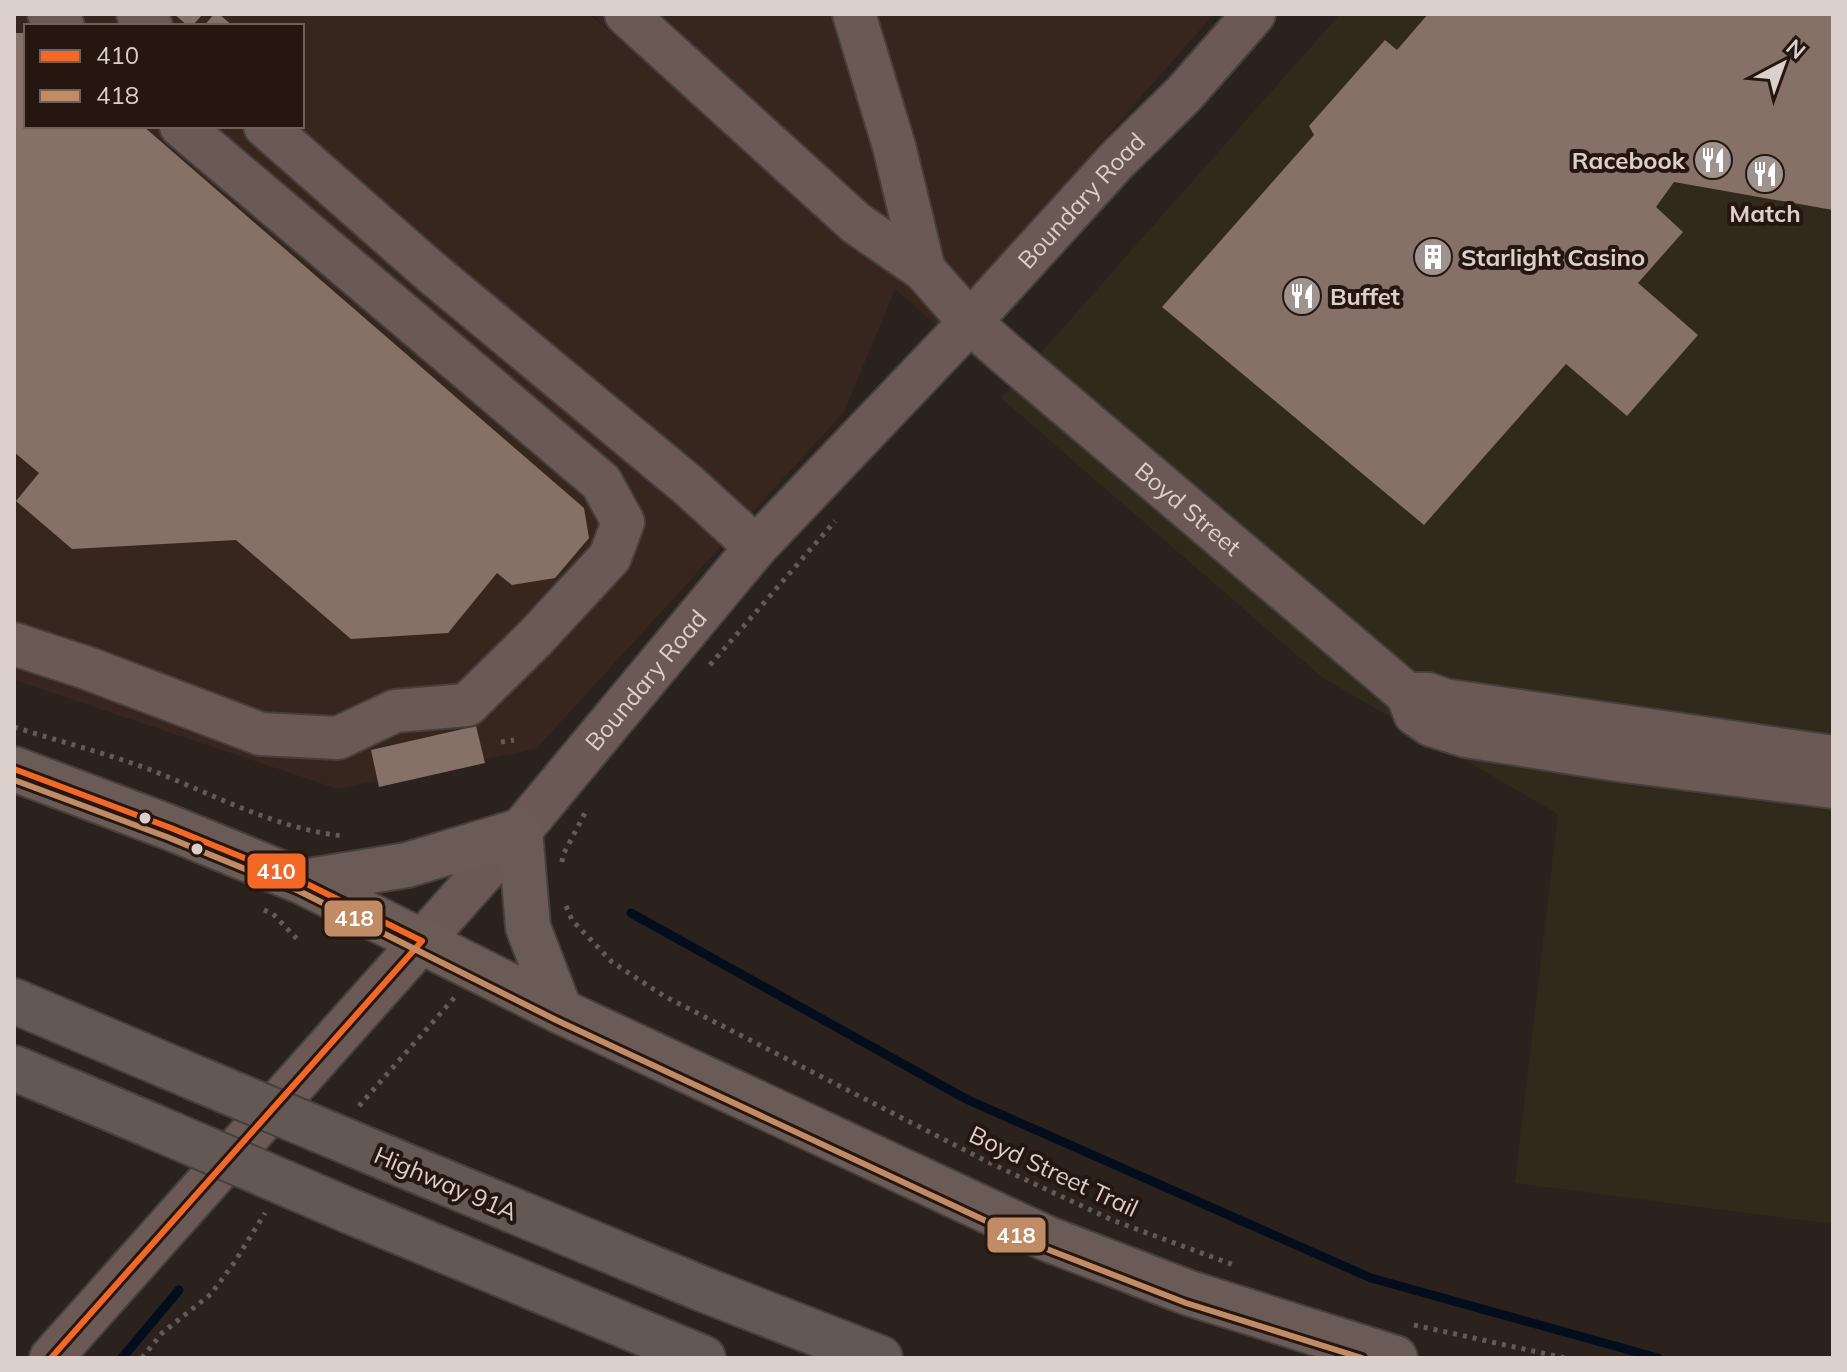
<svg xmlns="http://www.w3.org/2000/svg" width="1847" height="1372" font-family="Mulish,sans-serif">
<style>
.commercial{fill:#31291b}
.industrial{fill:#36261e;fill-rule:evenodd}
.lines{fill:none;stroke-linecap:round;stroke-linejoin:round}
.stream{stroke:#040d1b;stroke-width:9}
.building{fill:#857168}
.minor-casing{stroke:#463f3b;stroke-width:46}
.major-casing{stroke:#463f3b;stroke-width:48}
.highway-casing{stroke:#463f3b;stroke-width:48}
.path{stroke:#675a56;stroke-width:5;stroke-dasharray:4 6;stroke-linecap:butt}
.minor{stroke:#6b5955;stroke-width:42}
.major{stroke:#6b5b56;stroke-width:44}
.highway{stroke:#645855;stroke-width:44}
.highway-bridge-casing{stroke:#463f3b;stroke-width:48;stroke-linecap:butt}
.highway-bridge{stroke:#645855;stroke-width:44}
.bus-1-casing{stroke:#261610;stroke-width:12}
.bus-2-casing{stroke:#261610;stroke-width:12}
.bus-1{stroke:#f36827;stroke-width:6}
.bus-2{stroke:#c18c65;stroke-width:6}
.bus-dot{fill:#dcd0cc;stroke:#261610;stroke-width:3}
.labels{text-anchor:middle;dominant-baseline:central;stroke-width:8;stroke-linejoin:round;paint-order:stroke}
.poi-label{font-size:24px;font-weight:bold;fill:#dcd0cc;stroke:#261610;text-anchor:start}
.street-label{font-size:24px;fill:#dcd0cc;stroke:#261610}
.line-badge{stroke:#261610;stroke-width:3}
.badge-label{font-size:22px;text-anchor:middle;font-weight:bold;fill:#fff}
</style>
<rect width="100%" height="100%" fill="#2b221e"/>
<path class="commercial" d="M 1340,14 L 1833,14 L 1833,1224 L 1515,1183 L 1558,814 L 1323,678 L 1001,398 Z"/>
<path class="industrial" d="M 14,14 L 589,14 L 617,38 L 592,14 L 1214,14 L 938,327 L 895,289 L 844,412 L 536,749 L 338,789 L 14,680 ZM 26,26 L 302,26 L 302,126 L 26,126 Z"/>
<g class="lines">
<path class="stream" d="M 631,913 L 966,1099 L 1371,1278 L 1658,1358
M 122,1358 L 179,1290"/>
</g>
<path class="building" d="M 174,14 L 203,14 L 192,26 L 188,26 Z
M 214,14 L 219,14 L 233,26 L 204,26 Z
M 1428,14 L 1833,14 L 1833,210 L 1674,182 L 1656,207 L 1683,232 L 1638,283 L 1698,335 L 1627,416 L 1566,364 L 1424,525 L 1162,307 L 1314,135 L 1309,126 L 1385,40 L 1397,50 Z
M 14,33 L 26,33 L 26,126 L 143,126 L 584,508 L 589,538 L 555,578 L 512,585 L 497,573 L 448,633 L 351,639 L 236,540 L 72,549 L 16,501 L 39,473 L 14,452 Z
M 476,726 L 485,763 L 379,787 L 371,750 Z"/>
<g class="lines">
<g class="minor-casing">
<g id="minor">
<path d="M 49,14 L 63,26"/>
<path d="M 138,14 L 151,26"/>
<path d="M 626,14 L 856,223 L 924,270"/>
<path id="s1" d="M 854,14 L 894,146 L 924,270 L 970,322 L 1006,354 L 1407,694 L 1415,714 L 1431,725 L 1466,736 L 1617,760 L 1833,787"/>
<path d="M 265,126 L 431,272 L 688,485 L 756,547"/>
<path d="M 14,644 L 87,668 L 261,734 L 338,738 L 395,711 L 467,705 L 536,637 L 610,557 L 623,522 L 601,482 L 181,126"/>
<path d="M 1407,694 L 1428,694 L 1444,700 L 1833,757"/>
<path id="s2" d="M 51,1358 L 520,831 L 756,547 L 970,322 L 1117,160 L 1184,94 L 1254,14"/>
</g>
</g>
<g class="major-casing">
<path id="major" d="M 14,769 L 171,828 L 303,882 L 560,1011 L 1048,1239 L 1189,1293 L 1395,1358
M 303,882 L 407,865 L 520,831 L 528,927 L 560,1011"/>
</g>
<g class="highway-casing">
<path id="highway" d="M 14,1001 L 193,1077
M 14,1068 L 150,1125
M 396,1162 L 705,1290 L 880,1358
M 352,1212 L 703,1358"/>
</g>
<path class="path" d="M 710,665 L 835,521
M 14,727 C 61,742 110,754 156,772 C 216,796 278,829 343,836
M 501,742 L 514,740
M 562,862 L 563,855 L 585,813
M 566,906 L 572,920 L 612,962 L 664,996 L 990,1163 L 1112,1220 L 1234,1265
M 264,910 L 273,914 L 300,942
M 359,1106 L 455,997
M 1414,1325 L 1565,1358
M 142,1358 L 162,1333 L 211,1294 L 234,1263 L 265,1213"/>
<use href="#minor" class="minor"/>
<use href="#major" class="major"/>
<use href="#highway" class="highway"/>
<g class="highway-bridge-casing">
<path id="highway-bridge" d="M 193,1077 L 396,1162
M 150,1125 L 352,1212"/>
</g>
<use href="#highway-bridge" class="highway-bridge"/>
<g class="bus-1-casing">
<path id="bus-1" d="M 14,769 L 171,828 L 303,882 L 422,941
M 51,1358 L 422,941"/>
</g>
<g class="bus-2-casing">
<path id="bus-2" d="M 14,780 L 167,837 L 299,891 L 556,1020 L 1044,1248 L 1186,1303 L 1362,1358"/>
</g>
<use href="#bus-1" class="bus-1"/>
<use href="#bus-2" class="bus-2"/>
</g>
<defs>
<g id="restaurant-disc" transform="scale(2)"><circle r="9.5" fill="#9e938f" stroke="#261610"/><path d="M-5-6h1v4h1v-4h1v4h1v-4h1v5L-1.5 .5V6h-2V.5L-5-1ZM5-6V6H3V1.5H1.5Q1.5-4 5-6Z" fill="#fff"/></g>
<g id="building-disc" transform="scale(2)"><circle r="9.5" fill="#9e938f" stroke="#261610"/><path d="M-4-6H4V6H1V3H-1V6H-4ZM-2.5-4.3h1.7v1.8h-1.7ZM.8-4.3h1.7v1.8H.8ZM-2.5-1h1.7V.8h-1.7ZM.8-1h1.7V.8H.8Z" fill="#fff"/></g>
</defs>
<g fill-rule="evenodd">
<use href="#restaurant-disc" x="1713" y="160"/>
<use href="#restaurant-disc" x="1765" y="174"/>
<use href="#building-disc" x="1433" y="257"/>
<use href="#restaurant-disc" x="1302" y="296"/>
</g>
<g class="bus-dot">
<circle cx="145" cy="818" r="7"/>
<circle cx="197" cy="849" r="7"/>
</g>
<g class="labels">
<g class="poi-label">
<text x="1685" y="160" text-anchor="end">Racebook</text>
<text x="1765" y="213" text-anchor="middle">Match</text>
<text x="1461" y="257">Starlight Casino</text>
<text x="1330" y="296">Buffet</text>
</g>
<g class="street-label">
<text stroke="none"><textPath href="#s2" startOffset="1550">Boundary Road</textPath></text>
<text stroke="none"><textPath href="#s1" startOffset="622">Boyd Street</textPath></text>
<text stroke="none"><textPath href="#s2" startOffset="902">Boundary Road</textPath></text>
<text transform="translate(1054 1171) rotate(25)">Boyd Street Trail</text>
<text transform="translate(446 1183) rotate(23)">Highway 91A</text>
</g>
</g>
<g class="line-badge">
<rect x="246" y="852" width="61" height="38" rx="8" fill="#f36827"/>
<rect x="323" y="899" width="61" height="39" rx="8" fill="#c18c65"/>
<rect x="986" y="1216" width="61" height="38" rx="8" fill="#c18c65"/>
</g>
<g class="badge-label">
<text x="276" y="879">410</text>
<text x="354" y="926">418</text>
<text x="1016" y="1243">418</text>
</g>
<rect width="1847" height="1372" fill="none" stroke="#dcd0cc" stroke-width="32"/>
<rect x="24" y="24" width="280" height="104" fill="#261610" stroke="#6f605b" stroke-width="2"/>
<rect x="40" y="50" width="40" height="12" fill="#f36827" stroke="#6f605b" stroke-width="2"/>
<text x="96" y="64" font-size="24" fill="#dcd0cc">410</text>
<rect x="40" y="90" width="40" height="12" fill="#c18c65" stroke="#6f605b" stroke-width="2"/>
<text x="96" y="104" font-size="24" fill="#dcd0cc">418</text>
<g transform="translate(1783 64) rotate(41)" stroke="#261610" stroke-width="6" paint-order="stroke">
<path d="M0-6L14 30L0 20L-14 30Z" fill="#dcd0cc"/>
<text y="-12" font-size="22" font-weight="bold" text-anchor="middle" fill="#dcd0cc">N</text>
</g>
</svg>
